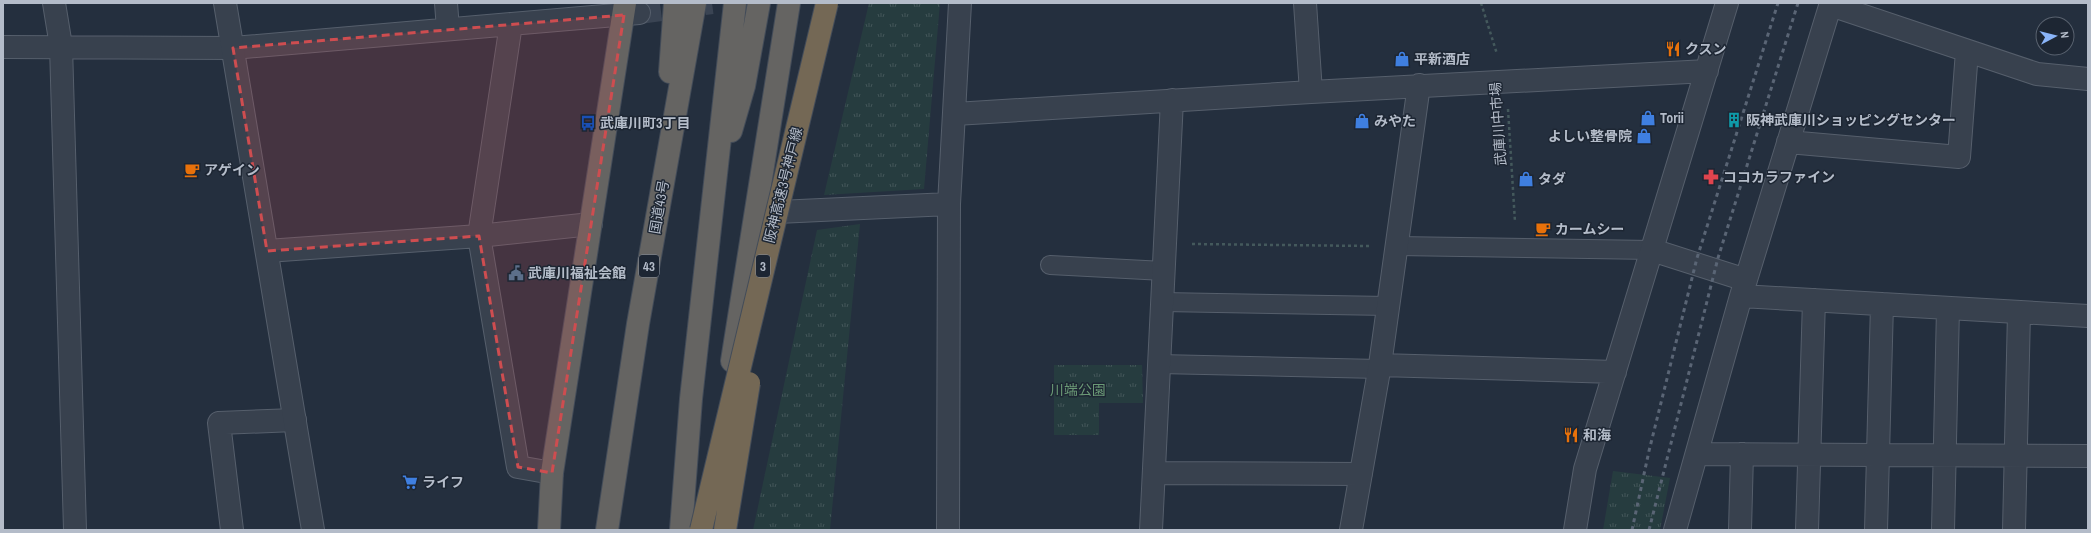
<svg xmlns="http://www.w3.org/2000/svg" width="2091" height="533" font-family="'Archivo Narrow','Noto Sans JP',sans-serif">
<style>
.park{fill:url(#park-tufts)}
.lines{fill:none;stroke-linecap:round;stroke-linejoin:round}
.minor-tunnel{stroke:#3a4453;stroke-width:22;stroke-dasharray:22 11;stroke-linecap:butt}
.service-casing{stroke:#565f6c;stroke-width:20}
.minor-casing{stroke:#565f6c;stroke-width:24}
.tertiary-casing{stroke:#565f6c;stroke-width:24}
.trunk-casing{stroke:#434c59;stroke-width:24}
.path{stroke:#44595c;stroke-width:2.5;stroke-dasharray:3 3;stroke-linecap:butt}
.service{stroke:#38414e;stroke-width:18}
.minor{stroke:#38414e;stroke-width:22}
.tertiary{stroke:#38414e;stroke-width:22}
.trunk{stroke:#656462;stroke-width:22}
.rail{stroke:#5a6575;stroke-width:3;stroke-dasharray:4 4;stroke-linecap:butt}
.motorway-bridge-casing{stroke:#434c59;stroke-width:24;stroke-linecap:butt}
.motorway-bridge{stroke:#746855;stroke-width:22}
.marked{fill:#ce4d50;fill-opacity:0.2;stroke:#ce4d50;stroke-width:3;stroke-dasharray:8 5;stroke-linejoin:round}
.labels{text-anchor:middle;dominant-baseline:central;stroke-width:3;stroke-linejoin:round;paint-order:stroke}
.shield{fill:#1d2633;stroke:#878f9c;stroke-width:1}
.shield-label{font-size:13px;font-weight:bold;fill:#b4bcc9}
.poi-label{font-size:14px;font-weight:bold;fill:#b4bcc9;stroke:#1d2633;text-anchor:start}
.street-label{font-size:14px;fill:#b4bcc9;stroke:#1d2633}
.park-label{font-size:14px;fill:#6b9a76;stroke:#1d2633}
</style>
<defs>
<pattern id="park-tufts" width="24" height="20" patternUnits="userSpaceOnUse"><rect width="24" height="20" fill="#263c3f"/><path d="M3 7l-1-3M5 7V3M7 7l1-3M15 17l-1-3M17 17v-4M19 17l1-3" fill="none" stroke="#435659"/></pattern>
</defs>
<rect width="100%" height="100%" fill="#242f3e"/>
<path class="park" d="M 869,3 L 940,3 L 924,189 L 824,195 Z
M 860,224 L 830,530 L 753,530 L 817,230 Z
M 1054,365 L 1142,365 L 1143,403 L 1099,403 L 1099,435 L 1054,435 Z
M 1613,471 L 1670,478 L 1660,530 L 1603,530 Z"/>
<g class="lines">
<path class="minor-tunnel" d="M 639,13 L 712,3"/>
<g class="service-casing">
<path id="service" d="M 1397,246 L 1652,250
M 1050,265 L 1164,271
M 1163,302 L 1388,306
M 1159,364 L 1379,369"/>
</g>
<g class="minor-casing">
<path id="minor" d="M 54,3 L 61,46 L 75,530
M 446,3 L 448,29
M 1305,3 L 1311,92
M 1831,5 L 2037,74 L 2088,79
M 511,24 L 479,236 L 518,467 L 552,473
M 3,47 L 233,48 L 639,13
M 955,114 L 1311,92 L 1707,71
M 1788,142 L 1959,157 L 1967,51
M 758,213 L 949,204
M 1652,250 L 1746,280
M 267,251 L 479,236 L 591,224
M 1741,296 L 1831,3
M 1380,365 L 1615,372
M 1697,454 L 2088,456
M 1154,473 L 1361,474
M 232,530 L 219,423 L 295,420
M 948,530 L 949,204 L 960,3
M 1151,530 L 1172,100
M 1351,530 L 1380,365 L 1419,85
M 1575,530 L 1585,469 L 1727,3
M 1675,530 L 1741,296 L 2088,316
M 1740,530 L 1742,454
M 1807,530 L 1814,300
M 1876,530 L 1882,304
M 1943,530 L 1948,308
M 2014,530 L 2019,312"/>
</g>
<g class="tertiary-casing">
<path id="tertiary" d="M 225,3 L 313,530"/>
</g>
<g class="trunk-casing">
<path id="trunk" d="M 670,72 L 675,3
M 731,131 L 744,86 L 759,3
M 732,361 L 789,3
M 549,530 L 552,473 L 625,3
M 607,530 L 638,324 L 695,3
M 681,530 L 691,399 L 735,3"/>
</g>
<path class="path" d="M 1481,3 L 1497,54
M 1508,109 L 1515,222
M 1192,244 L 1369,246"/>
<use href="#service" class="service"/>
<use href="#minor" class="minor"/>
<use href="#tertiary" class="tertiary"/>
<use href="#trunk" class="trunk"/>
<path class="rail" d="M 1632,530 L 1649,451 L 1697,258 L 1778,3
M 1649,530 L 1718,258 L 1798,3"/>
<g class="motorway-bridge-casing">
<path id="motorway-bridge" d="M 701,530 L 827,3
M 725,530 L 749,383"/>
</g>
<use href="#motorway-bridge" class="motorway-bridge"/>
</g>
<path class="marked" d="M 624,15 L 552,473 L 518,467 L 479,236 L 267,251 L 233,48 Z"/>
<defs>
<g id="restaurant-bare" transform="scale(1.2)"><path d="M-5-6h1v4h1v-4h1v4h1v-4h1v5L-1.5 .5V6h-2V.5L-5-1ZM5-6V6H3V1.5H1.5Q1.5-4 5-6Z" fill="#e8710a" stroke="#1d2633" stroke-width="2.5" paint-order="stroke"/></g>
<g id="shop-bare" transform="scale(1.2)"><path d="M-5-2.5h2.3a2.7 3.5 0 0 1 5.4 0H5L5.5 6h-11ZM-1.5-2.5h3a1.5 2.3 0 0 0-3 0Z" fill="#3f7fe0" stroke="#1d2633" stroke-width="2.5" paint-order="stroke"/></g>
<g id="building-bare" transform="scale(1.2)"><path d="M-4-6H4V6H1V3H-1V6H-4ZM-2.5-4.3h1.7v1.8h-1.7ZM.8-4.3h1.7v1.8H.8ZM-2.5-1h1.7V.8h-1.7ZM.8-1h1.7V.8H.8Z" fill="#0f9aa8" stroke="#1d2633" stroke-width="2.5" paint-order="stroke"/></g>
<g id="bus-bare" transform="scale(1.2)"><path d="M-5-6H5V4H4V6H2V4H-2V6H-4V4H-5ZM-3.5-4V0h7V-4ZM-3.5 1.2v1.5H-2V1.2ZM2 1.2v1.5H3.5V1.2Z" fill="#1a4fb4" stroke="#1d2633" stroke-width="2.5" paint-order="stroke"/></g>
<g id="cafe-bare" transform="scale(1.2)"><path d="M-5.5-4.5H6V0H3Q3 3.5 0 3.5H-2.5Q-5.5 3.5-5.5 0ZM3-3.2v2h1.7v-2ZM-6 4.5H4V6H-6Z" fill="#e8710a" stroke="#1d2633" stroke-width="2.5" paint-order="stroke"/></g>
<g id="pharmacy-bare" transform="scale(1.2)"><path d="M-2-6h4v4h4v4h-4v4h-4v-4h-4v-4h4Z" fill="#e0444e" stroke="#1d2633" stroke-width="2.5" paint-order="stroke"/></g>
<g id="civic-bare" transform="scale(1.2)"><path d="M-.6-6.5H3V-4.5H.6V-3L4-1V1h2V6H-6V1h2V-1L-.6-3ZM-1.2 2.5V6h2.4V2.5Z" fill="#5c6f8a" stroke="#1d2633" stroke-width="2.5" paint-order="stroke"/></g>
<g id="supermarket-bare" transform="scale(1.2)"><path d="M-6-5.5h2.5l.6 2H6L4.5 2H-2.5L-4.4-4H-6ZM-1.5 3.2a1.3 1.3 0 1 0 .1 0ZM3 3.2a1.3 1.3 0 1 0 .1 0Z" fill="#3f7fe0" stroke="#1d2633" stroke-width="2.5" paint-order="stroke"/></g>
</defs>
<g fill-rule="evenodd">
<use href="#restaurant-bare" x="1673" y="49"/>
<use href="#shop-bare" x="1402" y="59"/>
<use href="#shop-bare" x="1648" y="118"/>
<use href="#building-bare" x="1734" y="120"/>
<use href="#shop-bare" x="1362" y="121"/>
<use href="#bus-bare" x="588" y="123"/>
<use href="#shop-bare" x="1644" y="136"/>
<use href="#cafe-bare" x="192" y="170"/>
<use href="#pharmacy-bare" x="1711" y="177"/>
<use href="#shop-bare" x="1526" y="179"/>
<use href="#cafe-bare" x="1543" y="229"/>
<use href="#civic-bare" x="516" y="273"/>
<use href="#restaurant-bare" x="1571" y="435"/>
<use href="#supermarket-bare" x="410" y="482"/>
</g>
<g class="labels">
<g class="shield">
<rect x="639" y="255" width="20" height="22" rx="3"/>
<rect x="756" y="255" width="14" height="22" rx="3"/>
</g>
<g class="shield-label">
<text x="649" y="266">43</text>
<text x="763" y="266">3</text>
</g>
<g class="poi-label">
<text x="1685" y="49">クスン</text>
<text x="1414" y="59">平新酒店</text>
<text x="1660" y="118">Torii</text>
<text x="1746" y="120">阪神武庫川ショッピングセンター</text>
<text x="1374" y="121">みやた</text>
<text x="600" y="123">武庫川町3丁目</text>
<text x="1632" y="136" text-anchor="end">よしい整骨院</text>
<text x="204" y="170">アゲイン</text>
<text x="1723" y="177">ココカラファイン</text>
<text x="1538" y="179">タダ</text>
<text x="1555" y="229">カームシー</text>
<text x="528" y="273">武庫川福祉会館</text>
<text x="1583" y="435">和海</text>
<text x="422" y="482">ライフ</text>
</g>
<g class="street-label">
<text transform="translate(1498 124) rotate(-94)">武庫川中市場</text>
<text transform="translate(783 185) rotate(-76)">阪神高速3号神戸線</text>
<text transform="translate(659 207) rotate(-80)">国道43号</text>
</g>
<g class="park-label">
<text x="1078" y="390">川端公園</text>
</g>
</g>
<rect width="2091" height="533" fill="none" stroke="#b4bcc9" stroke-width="8"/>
<g transform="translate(2055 36) rotate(83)"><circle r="19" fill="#1d2633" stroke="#59626f"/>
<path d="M0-3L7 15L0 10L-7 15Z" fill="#8ab4f8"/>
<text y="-6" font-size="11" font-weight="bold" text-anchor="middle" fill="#b4bcc9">N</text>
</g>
</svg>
